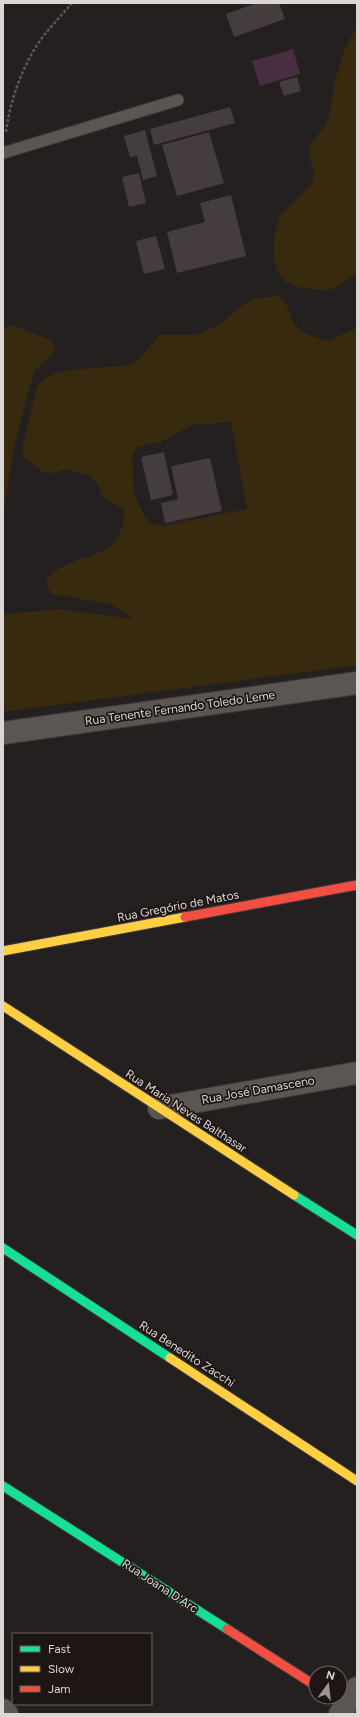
<svg xmlns="http://www.w3.org/2000/svg" width="360" height="1717" font-family="Figtree,sans-serif">
<style>
.green{fill:#382a0f;fill-rule:evenodd}
.water{fill:#482e40}
.building{fill:#453c3e}
.lines{fill:none;stroke-linecap:round;stroke-linejoin:round}
.lane-casing{stroke:#3e3a3a;stroke-width:13}
.street-casing{stroke:#3e3a3a;stroke-width:24}
.fast-casing{stroke:#3e3a3a;stroke-width:11}
.slow-casing{stroke:#3e3a3a;stroke-width:11}
.jam-casing{stroke:#3e3a3a;stroke-width:11}
.path{stroke:#5b5856;stroke-width:2.5;stroke-dasharray:3 2;stroke-linecap:butt}
.lane{stroke:#5b5652;stroke-width:11}
.street{stroke:#5b5652;stroke-width:22}
.fast{stroke:#16e098;stroke-width:9}
.slow{stroke:#ffcf43;stroke-width:9}
.jam{stroke:#f24e42;stroke-width:9}
.labels{text-anchor:middle;dominant-baseline:central;stroke-width:3.5;stroke-linejoin:round;paint-order:stroke}
.street-label{font-size:12px;fill:#dcd6d5;stroke:#1e1614}
</style>
<rect width="100%" height="100%" fill="#252020"/>
<path class="green" d="M 357,27 L 357,273 L 333,289 L 321,290 L 297,287 L 286,282 L 278,273 L 274,261 L 274,237 L 280,215 L 313,182 L 314,169 L 309,158 L 309,146 L 324,127 L 329,117 L 335,81 L 345,47 Z
M 279,296 C 292,308 288,316 296,326 C 302,334 317,338 327,341 L 357,328 L 357,665 L 3,712 L 3,614 L 58,609 L 133,619 L 111,604 L 51,594 L 46,583 C 48,579 50,575 53,573 C 73,555 108,560 120,532 C 124,523 125,519 123,509 L 102,496 L 98,485 L 90,476 L 66,469 L 54,473 L 43,472 L 23,457 L 23,445 L 37,387 L 46,378 L 56,373 L 79,369 L 125,366 L 137,361 L 160,335 L 196,335 L 218,325 L 246,303 L 256,298 ZM 231,422 L 247,509 L 162,526 L 150,523 L 143,514 L 134,493 L 132,457 L 137,447 L 161,442 L 192,425 Z
M 14,326 L 51,340 L 55,351 L 34,371 L 14,447 L 3,514 L 3,327 Z"/>
<path class="water" d="M 293,49 L 300,74 L 260,86 L 252,61 Z"/>
<path class="building" d="M 257,3 L 279,3 L 285,19 L 234,37 L 226,14 Z
M 297,77 L 301,91 L 284,96 L 279,82 Z
M 230,107 L 235,123 L 154,145 L 150,129 Z
M 145,130 L 157,176 L 143,180 L 137,156 L 130,157 L 124,136 Z
M 209,132 L 224,183 L 177,196 L 162,145 Z
M 139,173 L 146,203 L 129,207 L 122,177 Z
M 231,195 L 246,256 L 177,273 L 167,232 L 205,222 L 200,203 Z
M 156,236 L 165,269 L 144,274 L 136,241 Z
M 164,452 L 173,495 L 151,500 L 141,457 Z
M 210,458 L 222,511 L 165,523 L 161,503 L 178,499 L 171,466 Z"/>
<g class="lines">
<g class="lane-casing">
<path id="lane" d="M 3,153 L 178,100"/>
</g>
<g class="street-casing">
<path id="street" d="M 3,733 L 357,683
M 159,1108 L 357,1073
M 3,1710 L 7,1714
M 340,1714 L 357,1688"/>
</g>
<g class="fast-casing">
<path id="fast" d="M 294,1195 L 357,1235
M 3,1248 L 170,1358
M 3,1486 L 227,1629"/>
</g>
<g class="slow-casing">
<path id="slow" d="M 3,951 L 185,917
M 3,1006 L 294,1195
M 170,1358 L 357,1481"/>
</g>
<g class="jam-casing">
<path id="jam" d="M 185,917 L 357,885
M 227,1629 L 316,1686"/>
</g>
<path class="path" d="M 6,132 C 10,100 23,64 42,38 C 51,26 62,15 72,3"/>
<use href="#lane" class="lane"/>
<use href="#street" class="street"/>
<use href="#fast" class="fast"/>
<use href="#slow" class="slow"/>
<use href="#jam" class="jam"/>
</g>
<g class="labels">
<g class="street-label">
<text transform="translate(180 708) rotate(-8)">Rua Tenente Fernando Toledo Leme</text>
<text transform="translate(178 906) rotate(-11)">Rua Gregório de Matos</text>
<text transform="translate(258 1090) rotate(-10)">Rua José Damasceno</text>
<text transform="translate(186 1111) rotate(33)">Rua Maria Neves Balthasar</text>
<text transform="translate(187 1354) rotate(33)">Rua Benedito Zacchi</text>
<text transform="translate(160 1586) rotate(33)">Rua Joana D'Arc</text>
</g>
</g>
<rect width="360" height="1717" fill="none" stroke="#dcd6d5" stroke-width="8"/>
<rect x="12" y="1633" width="140" height="72" fill="#1e1614" stroke="#6a6361"/>
<rect x="20" y="1646" width="20" height="6" fill="#16e098" stroke="#6a6361"/>
<text x="48" y="1653" font-size="12" fill="#dcd6d5">Fast</text>
<rect x="20" y="1666" width="20" height="6" fill="#ffcf43" stroke="#6a6361"/>
<text x="48" y="1673" font-size="12" fill="#dcd6d5">Slow</text>
<rect x="20" y="1686" width="20" height="6" fill="#f24e42" stroke="#6a6361"/>
<text x="48" y="1693" font-size="12" fill="#dcd6d5">Jam</text>
<g transform="translate(328 1685) rotate(15)"><circle r="19" fill="#1e1614" stroke="#6a6361"/>
<path d="M0-3L7 15L0 10L-7 15Z" fill="#9c9696"/>
<text y="-6" font-size="11" font-weight="bold" text-anchor="middle" fill="#dcd6d5">N</text>
</g>
</svg>
